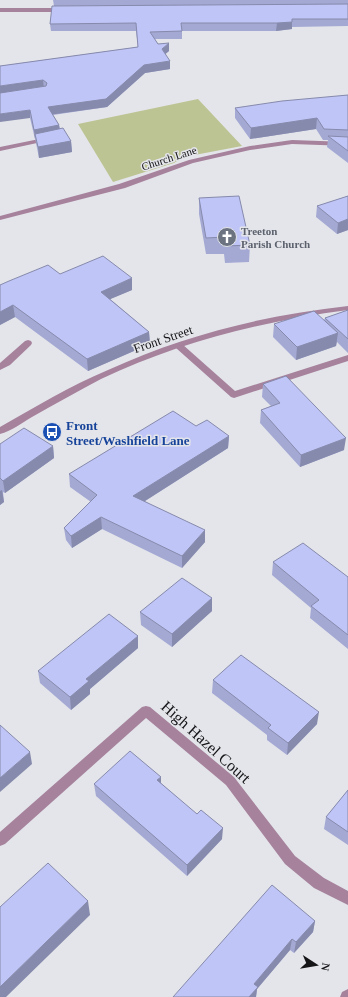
<svg xmlns="http://www.w3.org/2000/svg" width="348" height="997" font-family="'Times New Roman',serif">
<style>
.green{fill:#bdc494}
.lines{fill:none;stroke-linecap:round;stroke-linejoin:round}
.service{fill:#a6829d;fill-rule:evenodd}
.minor{fill:#a6829d;fill-rule:evenodd}
.tertiary{fill:#a6829d;fill-rule:evenodd}
.wall{fill:#a4a9d4}
.shaded-wall{fill:#868aac}
.building{fill:#bfc5f6;stroke:#868aac}
.labels{text-anchor:middle;dominant-baseline:central;stroke-width:3;stroke-linejoin:round;paint-order:stroke}
.far-street-label{font-size:11px;fill:#151517;stroke:#e4e5ea}
.far-worship-label{font-size:11px;font-weight:bold;fill:#5b616d;stroke:#e4e5ea;text-anchor:start}
.street-label{font-size:13px;fill:#151517;stroke:#e4e5ea}
.transit-label{font-size:13px;font-weight:bold;fill:#164399;stroke:#e4e5ea;text-anchor:start}
.near-street-label{font-size:16px;fill:#151517;stroke:#e4e5ea}
</style>
<rect width="100%" height="100%" fill="#e4e5ea"/>
<path class="green" d="M 198,99 L 242,146 L 184,157 L 174,163 L 113,182 L 78,124 Z"/>
<g class="lines">
<path class="service" d="M 28,340 L 31,341 L 32,343 L 31,345 L 10,365 L 0,370 L 0,363 L 25,341 Z"/>
<path class="minor" d="M 0,8 L 64,8 L 67,10 L 64,12 L 0,12 Z
M 49,137 L 51,138 L 51,140 L 0,151 L 0,147 Z
M 292,140 L 348,142 L 348,146 L 292,144 L 250,150 L 193,163 L 125,188 L 0,220 L 0,216 L 119,184 L 189,160 L 250,146 Z
M 179,343 L 182,344 L 235,391 L 348,355 L 348,361 L 234,398 L 231,397 L 176,348 L 175,346 Z
M 146,706 L 150,707 L 234,777 L 295,856 L 324,878 L 348,891 L 348,905 L 314,888 L 285,864 L 226,785 L 146,718 L 5,844 L 0,846 L 0,832 L 142,707 Z
M 348,989 L 348,997 L 340,997 L 342,992 Z"/>
<path class="tertiary" d="M 348,306 L 348,310 C 263,321 179,342 101,379 C 78,391 55,404 32,417 C 22,423 11,431 0,434 L 0,427 C 35,407 70,386 108,370 C 184,335 265,315 348,306 Z"/>
</g>
<path class="wall" d="M 53,0 L 348,0 L 348,26 L 292,27 L 292,29 L 276,31 L 182,31 L 182,39 L 155,39 L 158,44 L 169,51 L 165,54 L 170,69 L 145,73 L 107,107 L 53,115 L 59,125 L 60,128 L 71,141 L 72,152 L 39,158 L 35,138 L 35,139 L 30,118 L 0,66 L 138,47 L 136,31 L 51,31 L 50,24 L 54,6 Z
M 348,95 L 348,163 L 327,147 L 328,140 L 323,140 L 316,129 L 250,139 L 235,118 L 235,108 Z
M 348,196 L 348,230 L 337,234 L 316,217 L 317,206 Z
M 199,198 L 250,245 L 249,262 L 225,263 L 224,254 L 206,254 L 199,214 Z
M 60,274 L 132,290 L 110,299 L 149,332 L 150,344 L 88,371 L 15,317 L 0,325 L 0,285 Z
M 348,310 L 348,353 L 337,342 L 336,346 L 296,360 L 273,337 L 274,324 L 324,320 L 325,318 Z
M 263,384 L 344,450 L 300,467 L 260,423 L 261,410 L 271,406 L 262,397 Z
M 196,426 L 229,436 L 228,448 L 145,501 L 205,542 L 182,568 L 102,529 L 72,548 L 66,540 L 64,528 L 91,502 L 70,487 L 69,474 Z
M 0,444 L 53,446 L 54,458 L 5,493 L 3,492 L 4,502 L 0,505 Z
M 273,562 L 348,577 L 348,649 L 310,618 L 311,608 L 272,575 Z
M 212,598 L 212,611 L 172,647 L 141,625 L 140,612 Z
M 138,636 L 138,648 L 90,689 L 90,694 L 71,710 L 40,683 L 38,671 Z
M 213,680 L 317,724 L 287,755 L 267,740 L 267,735 L 212,693 Z
M 161,783 L 222,839 L 187,876 L 96,796 L 94,784 Z
M 348,790 L 348,845 L 324,829 L 326,817 Z
M 315,921 L 313,932 L 294,953 L 290,950 L 257,989 L 256,997 L 173,997 Z"/>
<path class="shaded-wall" d="M 292,22 L 292,29 L 276,31 L 277,23 Z
M 169,43 L 169,51 L 162,57 L 162,49 Z
M 170,61 L 170,69 L 145,73 L 107,107 L 48,115 L 48,107 L 144,65 Z
M 43,80 L 44,89 L 0,94 L 0,86 Z
M 30,110 L 30,118 L 0,122 L 0,114 Z
M 317,118 L 316,129 L 250,139 L 251,128 Z
M 59,125 L 60,133 L 35,134 L 35,139 L 34,130 Z
M 71,141 L 72,152 L 39,158 L 38,147 Z
M 348,219 L 348,230 L 337,234 L 338,223 Z
M 132,278 L 132,290 L 101,303 L 101,292 Z
M 13,305 L 15,317 L 0,325 L 0,312 Z
M 149,332 L 150,344 L 88,371 L 87,359 Z
M 338,333 L 336,346 L 296,360 L 297,347 Z
M 229,436 L 228,448 L 134,508 L 133,496 Z
M 346,438 L 344,450 L 300,467 L 301,455 Z
M 53,446 L 54,458 L 5,493 L 3,481 Z
M 2,490 L 4,502 L 0,505 L 0,491 Z
M 101,517 L 102,529 L 72,548 L 71,536 Z
M 205,530 L 205,542 L 182,568 L 182,556 Z
M 212,598 L 212,611 L 172,647 L 172,634 Z
M 138,636 L 138,648 L 90,689 L 90,694 L 71,710 L 70,697 L 86,679 Z
M 319,712 L 317,724 L 287,755 L 288,743 Z
M 30,752 L 32,764 L 0,792 L 0,778 Z
M 161,777 L 161,789 L 157,780 Z
M 223,828 L 222,839 L 187,876 L 187,865 Z
M 88,901 L 90,915 L 6,997 L 0,997 L 0,987 Z
M 315,921 L 313,932 L 294,953 L 296,942 Z
M 292,939 L 290,950 L 257,989 L 256,997 L 249,997 L 254,984 Z"/>
<path class="building" d="M 348,4 L 348,19 L 292,19 L 292,22 L 277,23 L 181,23 L 182,31 L 150,32 L 158,44 L 169,43 L 162,49 L 170,61 L 144,65 L 106,99 L 48,107 L 59,125 L 34,130 L 30,110 L 0,114 L 0,93 L 46,86 L 47,83 L 43,80 L 0,86 L 0,66 L 138,47 L 136,23 L 50,24 L 52,6 Z
M 348,95 L 348,130 L 324,129 L 317,118 L 251,128 L 235,108 L 282,101 Z
M 63,128 L 71,141 L 38,147 L 35,134 Z
M 328,136 L 348,137 L 348,151 Z
M 239,196 L 250,245 L 226,246 L 224,237 L 206,238 L 199,198 Z
M 348,196 L 348,219 L 338,223 L 317,206 Z
M 103,256 L 132,278 L 101,292 L 149,332 L 87,359 L 13,305 L 0,312 L 0,285 L 9,281 L 48,265 L 60,274 Z
M 348,310 L 348,339 L 325,318 Z
M 314,311 L 338,333 L 297,347 L 274,324 Z
M 286,376 L 346,438 L 301,455 L 261,410 L 280,403 L 263,384 Z
M 173,411 L 196,426 L 207,420 L 229,436 L 133,496 L 205,530 L 182,556 L 101,517 L 71,536 L 64,528 L 97,495 L 69,474 Z
M 24,428 L 53,446 L 3,481 L 0,478 L 0,444 Z
M 303,543 L 348,577 L 348,635 L 311,606 L 319,600 L 273,562 Z
M 182,578 L 212,598 L 172,634 L 140,612 Z
M 109,614 L 138,636 L 86,679 L 89,681 L 70,697 L 38,671 Z
M 241,655 L 319,712 L 288,743 L 268,728 L 271,725 L 213,680 Z
M 0,725 L 30,752 L 0,778 Z
M 130,751 L 161,777 L 157,780 L 197,814 L 201,810 L 223,828 L 187,865 L 94,784 Z
M 348,790 L 348,832 L 326,817 Z
M 48,863 L 88,901 L 0,987 L 0,907 Z
M 272,885 L 315,921 L 296,942 L 292,939 L 254,984 L 258,987 L 249,997 L 173,997 Z"/>
<defs>
<g id="church-disc" transform="scale(1)"><circle r="9.5" fill="#6b7280" stroke="#e4e5ea"/><path d="M-1.2-6h2.4v3.5h3.3v2.4h-3.3V6h-2.4V-.1h-3.3v-2.4h3.3Z" fill="#fff"/></g>
<g id="bus-disc" transform="scale(1)"><circle r="9.5" fill="#1a4fb4" stroke="#e4e5ea"/><path d="M-5-6H5V4H4V6H2V4H-2V6H-4V4H-5ZM-3.5-4V0h7V-4ZM-3.5 1.2v1.5H-2V1.2ZM2 1.2v1.5H3.5V1.2Z" fill="#fff"/></g>
</defs>
<g fill-rule="evenodd">
<use href="#church-disc" x="227" y="237"/>
<use href="#bus-disc" x="52" y="432"/>
</g>
<g class="labels">
<g class="far-street-label">
<text transform="translate(169 158) rotate(-18)">Church Lane</text>
</g>
<g class="far-worship-label">
<text x="241" y="231">Treeton<tspan x="241" dy="13">Parish Church</tspan></text>
</g>
<g class="street-label">
<text transform="translate(163 339) rotate(-19)">Front Street</text>
</g>
<g class="transit-label">
<text x="66" y="425">Front<tspan x="66" dy="15">Street/Washfield Lane</tspan></text>
</g>
<g class="near-street-label">
<text transform="translate(206 742) rotate(42)">High Hazel Court</text>
</g>
</g>
<g transform="translate(316 965) rotate(102)" stroke="#e4e5ea" stroke-width="3" paint-order="stroke">
<path d="M0-3L7 15L0 10L-7 15Z" fill="#151517"/>
<text y="-6" font-size="11" font-weight="bold" text-anchor="middle" fill="#151517">N</text>
</g>
</svg>
